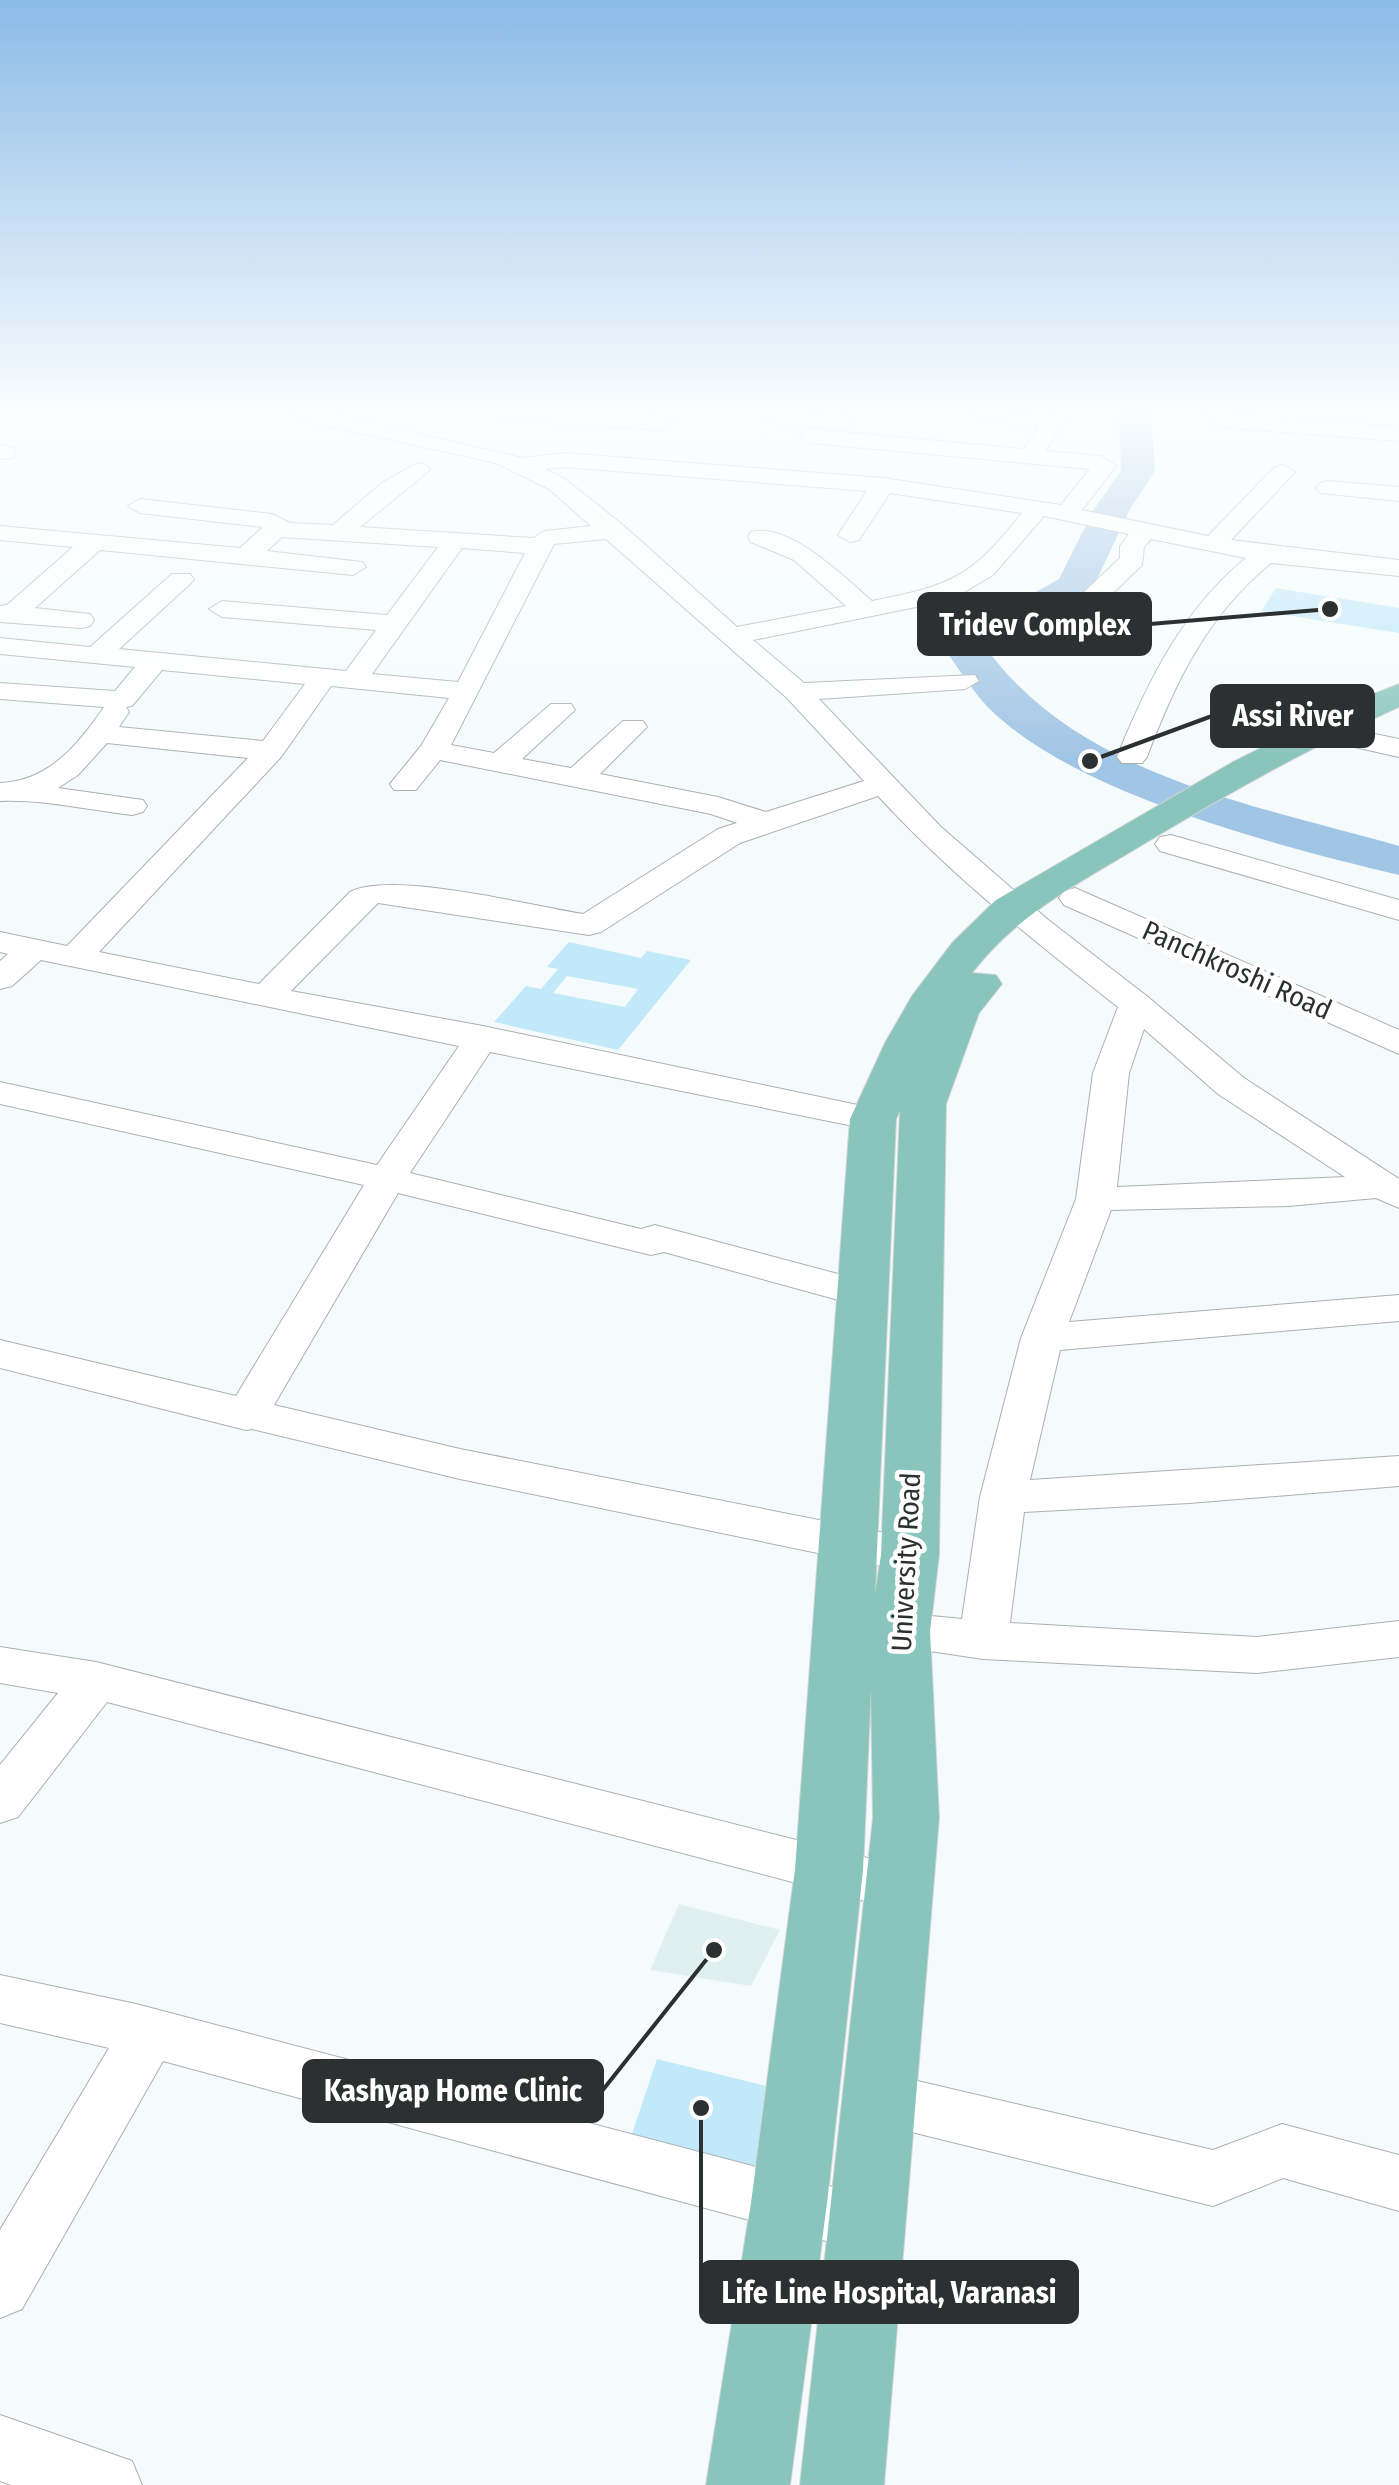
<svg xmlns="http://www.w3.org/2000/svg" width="1399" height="2485" font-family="'Fira Sans Condensed',sans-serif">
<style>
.built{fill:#e0f0f1}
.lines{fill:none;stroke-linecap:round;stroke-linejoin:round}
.river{fill:#a1c5e5;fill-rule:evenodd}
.building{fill:#c1e9fa;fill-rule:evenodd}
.minor-casing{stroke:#aab0b1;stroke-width:2}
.major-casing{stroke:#d5d6d6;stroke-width:2}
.minor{fill:#fff;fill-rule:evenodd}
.major{fill:#89c5bc;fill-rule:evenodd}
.labels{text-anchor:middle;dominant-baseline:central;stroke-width:9;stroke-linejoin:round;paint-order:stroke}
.street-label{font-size:28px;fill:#2d3030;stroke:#fff}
.leader{fill:none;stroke:#2d3030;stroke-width:4}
.callout-dot{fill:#2d3030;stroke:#fff;stroke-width:4}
.callout{fill:#2d3030;stroke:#2d3030;stroke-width:4}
.callout-label{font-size:30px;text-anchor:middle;font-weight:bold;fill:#fff}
</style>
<rect width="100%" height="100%" fill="#f5fbfc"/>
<path class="built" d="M 679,1904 L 780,1930 L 751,1986 L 650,1970 Z"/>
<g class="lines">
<path class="river" d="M 1119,413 L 1151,413 L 1155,471 L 1130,509 L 1094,586 L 1089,594 L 989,652 C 1083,777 1256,805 1399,846 L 1399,875 C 1280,846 1088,798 996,715 C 976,697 960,671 945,649 L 951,640 L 1059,579 L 1094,509 L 1121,471 Z"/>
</g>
<path class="building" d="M 1276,588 L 1399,608 L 1399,633 L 1261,611 Z
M 569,942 L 641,958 L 647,951 L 691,960 L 618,1050 L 494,1022 L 526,986 L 541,989 L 558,969 L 547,967 ZM 567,976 L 638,989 L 625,1007 L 553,993 Z
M 657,2059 L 786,2091 L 763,2171 L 631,2137 Z"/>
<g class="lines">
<g class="minor-casing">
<path id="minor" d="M 289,413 L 328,413 L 522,458 L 564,453 L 883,478 L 1061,505 L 1090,469 L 810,443 L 799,436 L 810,429 L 1024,449 L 1039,427 L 981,420 L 970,413 L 1054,415 L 1065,422 L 1045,451 L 1101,456 L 1116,466 L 1082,510 L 1208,536 L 1275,467 L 1283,465 L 1295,472 L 1231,540 L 1399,560 L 1399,576 L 1271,563 C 1208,614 1175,682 1147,757 L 1142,763 L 1122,763 L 1117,757 C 1147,683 1183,609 1246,558 L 1151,539 L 1144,547 L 1142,565 L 1087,618 L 1067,653 L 1057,655 L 1044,647 L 1067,608 L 1120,558 L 1120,546 L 1129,534 L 1044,516 L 993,575 L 951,600 L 753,640 L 804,683 L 975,675 L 979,681 L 965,689 L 819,699 L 941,827 L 1047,919 L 1148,997 L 1244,1078 L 1399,1179 L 1399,1208 L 1376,1198 L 1288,1206 L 1111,1210 L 1069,1322 L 1399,1295 L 1399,1321 L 1060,1350 L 1030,1480 L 1399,1456 L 1399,1486 L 1189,1503 L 1024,1512 L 1010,1623 L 1257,1637 L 1399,1621 L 1399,1657 L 1257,1673 L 983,1659 L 883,1644 L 876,1631 L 883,1618 L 900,1613 L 962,1619 L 980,1497 L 1021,1338 L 1076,1199 L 1093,1073 L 1118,1007 C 1034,941 951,875 878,796 L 740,843 L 601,932 L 589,935 L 378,903 L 291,991 L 483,1026 L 886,1111 L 892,1119 L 886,1127 L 873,1130 L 490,1052 L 410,1173 L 641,1229 L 655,1225 L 879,1285 L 885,1294 L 879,1303 L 864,1307 L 664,1252 L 651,1255 L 398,1193 L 274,1405 L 460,1449 L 910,1538 L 927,1543 L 933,1555 L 927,1567 L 910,1572 L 460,1479 L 252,1429 L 246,1430 L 0,1368 L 0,1340 L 236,1396 L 364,1185 L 0,1104 L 0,1082 L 377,1165 L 459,1046 L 41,960 L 12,986 L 0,989 L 0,961 L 8,954 L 0,952 L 0,932 L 67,946 L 248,758 L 107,743 L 78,775 L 58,788 L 143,800 L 147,806 L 143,812 L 132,815 C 88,810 43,799 0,801 L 0,783 C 49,781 78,745 104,707 L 0,699 L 0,683 L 115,691 L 135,667 L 0,654 L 0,638 L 90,647 L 172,574 L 190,574 L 194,579 L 190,584 L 119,649 L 346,671 L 376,630 L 222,617 L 209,609 L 222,601 L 387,615 L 438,547 L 282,537 L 267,551 L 362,562 L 366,567 L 353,575 L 100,550 L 35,608 L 90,614 L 94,620 L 90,626 L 81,628 L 0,622 L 0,606 L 7,605 L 73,547 L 0,540 L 0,526 L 240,548 L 263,527 L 140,513 L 128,506 L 140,499 L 272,514 L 290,523 L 333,525 L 383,482 L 418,463 L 426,465 L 430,470 L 360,527 L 533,538 L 545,531 L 591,526 L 549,489 L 496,463 L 300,420 ZM 564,467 L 867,491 L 838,535 L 850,542 L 859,540 L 890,493 L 1022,513 C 971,578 952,585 872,601 C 845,578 790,522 751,532 L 748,537 L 751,542 L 794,560 L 846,606 L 737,627 L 624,526 L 565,479 L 545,469 ZM 606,539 L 787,698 L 864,781 L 766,812 L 718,797 L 600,774 L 647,727 L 643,721 L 623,721 L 571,768 L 522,759 L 575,710 L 571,704 L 551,704 L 494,753 L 451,745 L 554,544 ZM 462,548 L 525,553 L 458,682 L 372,674 ZM 162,670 L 305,684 L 263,741 L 119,727 L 129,712 L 126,707 L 132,706 ZM 331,686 L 449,698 L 421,746 L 390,784 L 394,790 L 416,790 L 440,760 L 711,814 L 737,823 L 718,829 L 583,914 C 532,906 391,870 350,892 L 259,984 L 99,952 L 281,757 ZM 1144,1029 L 1218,1094 L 1345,1177 L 1117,1187 L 1129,1073 Z
M 494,413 C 522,411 658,408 673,423 L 662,430 L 505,420 Z
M 765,413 L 844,415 L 855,422 L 844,429 L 774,423 L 766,421 Z
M 1205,413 L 1399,427 L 1399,441 L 1232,428 L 1212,423 Z
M 0,445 L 13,448 L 16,453 L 13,458 L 0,459 Z
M 1328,481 L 1399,487 L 1399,501 L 1320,493 L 1316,488 L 1320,483 Z
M 1360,731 L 1399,739 L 1399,757 L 1350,746 L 1346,740 L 1350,734 Z
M 1171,835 L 1399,900 L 1399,920 L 1160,851 L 1155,844 L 1160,837 Z
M 1075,888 L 1399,1030 L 1399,1054 L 1064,905 L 1059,898 L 1064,891 Z
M 0,1647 L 96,1662 L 899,1866 L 918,1872 L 926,1888 L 918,1904 L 899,1910 L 107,1702 L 18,1817 L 0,1823 L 0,1765 L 58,1693 L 0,1683 Z
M 0,1975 L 136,2004 L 867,2196 L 889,2204 L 898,2224 L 889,2244 L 867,2252 L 163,2061 L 22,2309 L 0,2318 L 0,2230 L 109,2048 L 0,2023 Z
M 879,2072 L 1213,2150 L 1282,2124 L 1399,2155 L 1399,2211 L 1283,2178 L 1213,2206 L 879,2124 L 858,2116 L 850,2098 L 858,2080 Z
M 0,2415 L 132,2461 L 142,2485 L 11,2485 L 0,2481 Z"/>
</g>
<g class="major-casing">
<path id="major" d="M 1399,684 L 1399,707 C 1310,747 1225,795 1142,845 C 1079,883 1017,914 972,973 L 996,975 L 1002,984 L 979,1013 L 946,1104 L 939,1555 L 930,1631 L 939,1818 L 884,2485 L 800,2485 L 873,1818 L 871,1688 L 863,1870 L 827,2203 L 790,2485 L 706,2485 L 751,2203 L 795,1870 L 850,1119 L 885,1043 L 912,996 L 952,943 L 996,900 L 1233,762 L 1348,704 ZM 900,1111 L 881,1555 L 875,1595 L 896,1119 Z"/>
</g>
<use href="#minor" class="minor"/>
<use href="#major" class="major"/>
</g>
<linearGradient id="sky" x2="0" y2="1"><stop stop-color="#8bbbe7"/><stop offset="0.54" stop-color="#fafdfe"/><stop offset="1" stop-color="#fafdfe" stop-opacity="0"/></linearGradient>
<rect width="1399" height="760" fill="url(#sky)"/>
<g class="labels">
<g class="street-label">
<text transform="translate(1237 970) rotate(24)">Panchkroshi Road</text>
<text transform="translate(906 1562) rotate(-87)">University Road</text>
</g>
</g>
<path class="leader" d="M1330 609L1150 624M1090 761L1212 716M714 1950L602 2091M701 2108L701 2292"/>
<g class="callout-dot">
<circle cx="1330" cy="609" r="10"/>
<circle cx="1090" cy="761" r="10"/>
<circle cx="714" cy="1950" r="10"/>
<circle cx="701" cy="2108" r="10"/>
</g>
<g class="callout">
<rect x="919" y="594" width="231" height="60" rx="10"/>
<rect x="1212" y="686" width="161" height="60" rx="10"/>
<rect x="304" y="2061" width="298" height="60" rx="10"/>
<rect x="701" y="2262" width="376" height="60" rx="10"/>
</g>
<g class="callout-label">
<text x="1035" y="635">Tridev Complex</text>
<text x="1293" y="726">Assi River</text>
<text x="453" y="2101">Kashyap Home Clinic</text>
<text x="889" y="2303">Life Line Hospital, Varanasi</text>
</g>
</svg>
